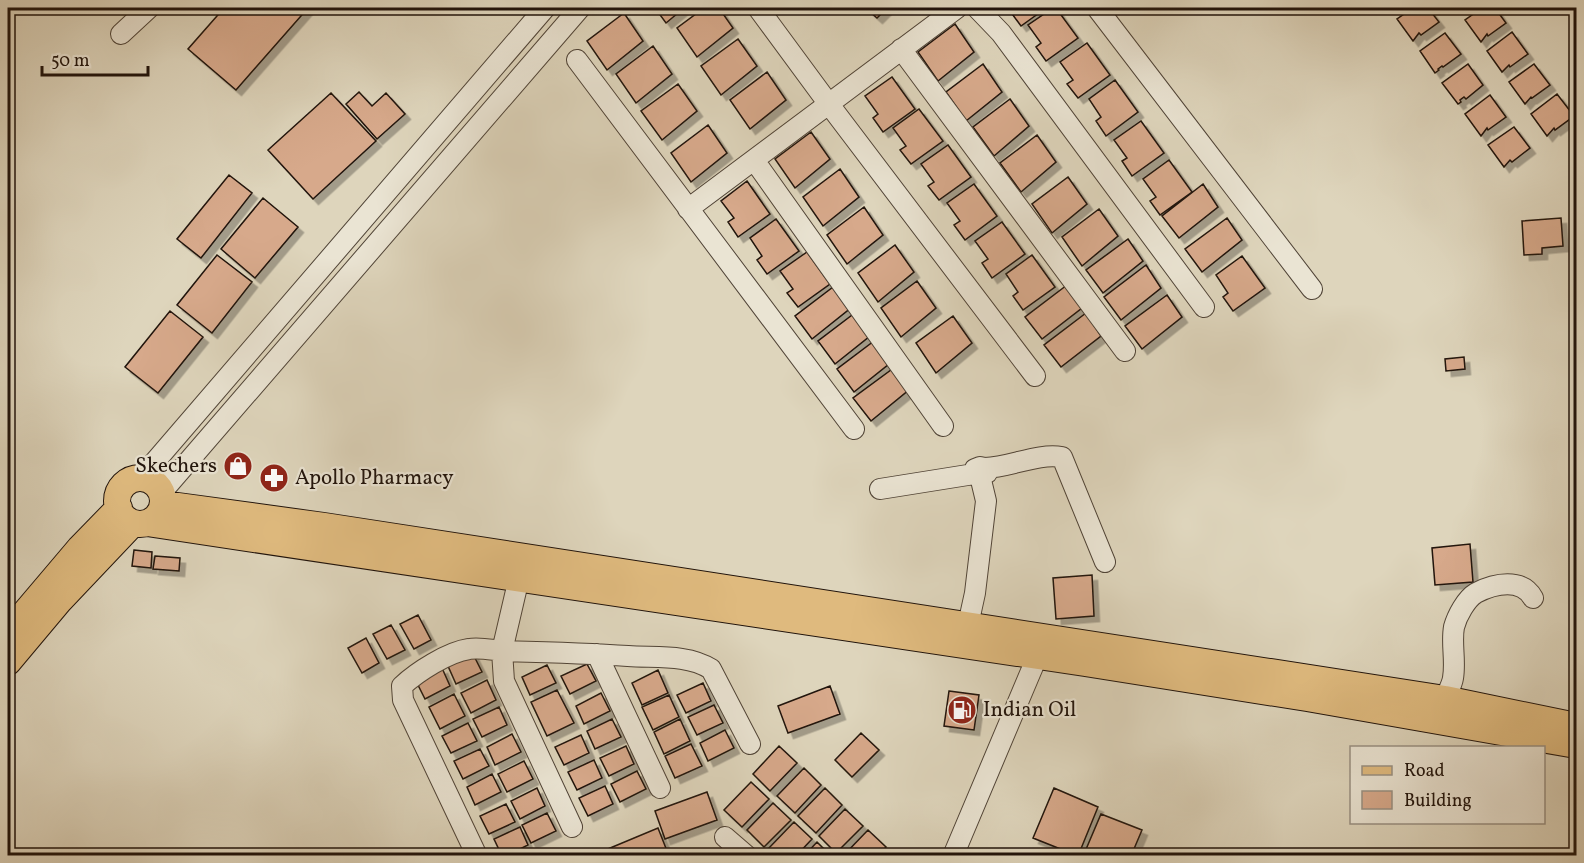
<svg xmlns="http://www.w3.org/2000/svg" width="1584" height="863" font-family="Vollkorn,serif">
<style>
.building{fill:#d7a98b;stroke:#20130b;stroke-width:1.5;filter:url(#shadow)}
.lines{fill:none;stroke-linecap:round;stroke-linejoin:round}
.minor-casing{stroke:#504437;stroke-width:22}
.major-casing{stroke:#20130b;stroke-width:28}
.minor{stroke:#eae4d3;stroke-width:20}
.major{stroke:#dfba7e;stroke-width:26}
.labels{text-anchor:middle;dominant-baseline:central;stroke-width:4.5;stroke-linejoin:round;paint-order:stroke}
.poi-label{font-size:21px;fill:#20130b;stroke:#eae4d3;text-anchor:start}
</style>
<defs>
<filter id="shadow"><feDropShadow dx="5.5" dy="5.5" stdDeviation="0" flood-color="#0004"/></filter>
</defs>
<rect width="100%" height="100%" fill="#ded5bc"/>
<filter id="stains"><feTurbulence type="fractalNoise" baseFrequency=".00333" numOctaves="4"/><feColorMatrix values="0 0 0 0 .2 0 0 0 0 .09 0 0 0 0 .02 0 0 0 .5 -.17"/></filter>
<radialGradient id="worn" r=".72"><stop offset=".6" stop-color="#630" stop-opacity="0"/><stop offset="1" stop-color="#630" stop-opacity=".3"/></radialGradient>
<path class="building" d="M 224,8 L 308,8 L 236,90 L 188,49 Z
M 655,8 L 684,8 L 666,23 Z
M 704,8 L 719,8 L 733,28 L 697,57 L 677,28 Z
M 870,8 L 887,8 L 877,18 L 868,10 Z
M 1016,8 L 1046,8 L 1021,26 L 1010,11 Z
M 1053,8 L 1056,8 L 1078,38 L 1046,61 L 1036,47 L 1041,43 L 1028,25 Z
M 1413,8 L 1428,8 L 1439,22 L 1421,35 L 1419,33 L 1413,41 L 1397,19 Z
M 1482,8 L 1495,8 L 1506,23 L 1488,36 L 1487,34 L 1481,42 L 1465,20 Z
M 624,13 L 643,41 L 607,70 L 587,41 Z
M 955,24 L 974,52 L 938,81 L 918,52 Z
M 1512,32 L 1528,54 L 1510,67 L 1509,65 L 1502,72 L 1487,51 Z
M 1445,33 L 1461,54 L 1443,67 L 1442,66 L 1438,69 L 1439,70 L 1435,73 L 1420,51 Z
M 738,39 L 757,66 L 721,95 L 701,66 Z
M 1087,43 L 1110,75 L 1078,98 L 1067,84 L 1073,80 L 1060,62 Z
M 653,46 L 672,74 L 636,103 L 616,74 Z
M 983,64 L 1002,92 L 966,121 L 946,92 Z
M 1468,64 L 1483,85 L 1466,99 L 1464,97 L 1460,100 L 1461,102 L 1458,104 L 1442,83 Z
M 1534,64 L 1550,85 L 1532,98 L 1531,97 L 1525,104 L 1509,82 Z
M 767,72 L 786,100 L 750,129 L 730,100 Z
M 892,77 L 915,109 L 883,132 L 873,118 L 878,114 L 865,96 Z
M 1115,80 L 1138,112 L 1106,136 L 1096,121 L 1101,117 L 1089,99 Z
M 678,84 L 697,111 L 662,140 L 641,111 Z
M 359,92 L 372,106 L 386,93 L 405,114 L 377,139 L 346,104 Z
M 331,93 L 376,141 L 313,199 L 268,150 Z
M 1557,94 L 1574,116 L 1555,130 L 1554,128 L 1547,136 L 1531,114 Z
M 1490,95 L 1506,117 L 1488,130 L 1487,128 L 1481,136 L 1465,114 Z
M 1010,99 L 1029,126 L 994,156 L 973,127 Z
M 919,109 L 943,141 L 911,164 L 900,150 L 906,146 L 893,128 Z
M 1141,121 L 1164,153 L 1132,176 L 1122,161 L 1127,158 L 1114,140 Z
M 708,125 L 727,153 L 691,182 L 671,153 Z
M 1514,127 L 1530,148 L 1512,162 L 1510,160 L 1504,167 L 1488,145 Z
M 811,132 L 830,159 L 795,188 L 775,159 Z
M 1037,135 L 1056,162 L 1021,192 L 1000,163 Z
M 948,145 L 971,177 L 939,200 L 928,186 L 934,182 L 921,164 Z
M 1169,160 L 1192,192 L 1160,215 L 1150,201 L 1156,197 L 1143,179 Z
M 840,169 L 859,197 L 823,226 L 803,197 Z
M 229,175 L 252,193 L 201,258 L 177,239 Z
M 1068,177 L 1087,204 L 1052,233 L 1032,204 Z
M 747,181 L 770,214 L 738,237 L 728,222 L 734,218 L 721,201 Z
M 974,184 L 997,216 L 965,240 L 954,225 L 960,221 L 947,203 Z
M 1203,184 L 1218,207 L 1179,238 L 1162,216 Z
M 263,198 L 298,227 L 255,278 L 221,249 Z
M 864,207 L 883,235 L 847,264 L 827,235 Z
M 1099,209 L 1118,236 L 1082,266 L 1062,237 Z
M 1227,218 L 1242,240 L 1202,272 L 1185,249 Z
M 1561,218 L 1563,246 L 1542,248 L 1542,254 L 1524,255 L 1522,221 Z
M 776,219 L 799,251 L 767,274 L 757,260 L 762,256 L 750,238 Z
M 1002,222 L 1025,254 L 992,278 L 982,263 L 988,259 L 975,241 Z
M 1128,239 L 1143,261 L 1103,293 L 1086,270 Z
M 895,245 L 914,272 L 878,302 L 858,273 Z
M 807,252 L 830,284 L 798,307 L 787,293 L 793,289 L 780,271 Z
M 217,255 L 252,282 L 212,333 L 177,305 Z
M 1032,255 L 1055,287 L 1023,310 L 1013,296 L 1018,292 L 1006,274 Z
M 1242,256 L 1265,288 L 1233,311 L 1223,297 L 1228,293 L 1216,275 Z
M 1146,265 L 1161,288 L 1121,320 L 1104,297 Z
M 917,281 L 936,308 L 901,337 L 881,308 Z
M 837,284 L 852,307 L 812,339 L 795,316 Z
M 1067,285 L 1082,308 L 1042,339 L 1025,317 Z
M 1167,295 L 1182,317 L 1142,349 L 1125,326 Z
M 860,309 L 875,332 L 835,364 L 818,341 Z
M 170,311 L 203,337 L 158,393 L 125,367 Z
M 1086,313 L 1101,336 L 1061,367 L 1044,345 Z
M 953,316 L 972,343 L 936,373 L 916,343 Z
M 878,338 L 894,360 L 854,392 L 837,369 Z
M 1464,357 L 1465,369 L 1446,371 L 1445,359 Z
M 895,367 L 910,389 L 871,421 L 853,398 Z
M 1470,544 L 1473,582 L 1435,585 L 1432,548 Z
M 134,550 L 152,552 L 151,568 L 132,566 Z
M 155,556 L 180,558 L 179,571 L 153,569 Z
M 1092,575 L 1094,616 L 1056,619 L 1053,578 Z
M 418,615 L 431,640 L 414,649 L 400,624 Z
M 391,625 L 405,650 L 387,659 L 373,634 Z
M 366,638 L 379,663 L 362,673 L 348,648 Z
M 473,654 L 482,672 L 456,684 L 448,666 Z
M 587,664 L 596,681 L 570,694 L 561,676 Z
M 547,665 L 556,683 L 530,695 L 522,677 Z
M 442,668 L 450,686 L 425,699 L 416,681 Z
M 658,670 L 668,693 L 642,705 L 632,683 Z
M 487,680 L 496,700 L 471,713 L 461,693 Z
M 703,683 L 711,701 L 686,713 L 677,695 Z
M 830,686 L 840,714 L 788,733 L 778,706 Z
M 557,690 L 574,723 L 547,736 L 531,702 Z
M 949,691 L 979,695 L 974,730 L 944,726 Z
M 601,693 L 610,711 L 584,724 L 576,706 Z
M 454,694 L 465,716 L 440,729 L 429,707 Z
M 669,695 L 679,717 L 653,730 L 642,707 Z
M 714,705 L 723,723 L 697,735 L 688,717 Z
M 499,707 L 507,725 L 482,737 L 473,719 Z
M 612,719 L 621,737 L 595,749 L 587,731 Z
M 680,719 L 690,741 L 664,754 L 654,732 Z
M 468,723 L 477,741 L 451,753 L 442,736 Z
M 725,730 L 734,748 L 708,761 L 700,743 Z
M 861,733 L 879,750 L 852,777 L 835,760 Z
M 512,734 L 521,752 L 495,765 L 487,747 Z
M 581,735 L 589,753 L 564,765 L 555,747 Z
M 691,744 L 702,766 L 675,778 L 665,756 Z
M 626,746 L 634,764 L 609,776 L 600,758 Z
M 779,746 L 797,763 L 770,791 L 753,774 Z
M 480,749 L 489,766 L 463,779 L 454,761 Z
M 594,760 L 602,778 L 577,790 L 568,772 Z
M 524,761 L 533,779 L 507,792 L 498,774 Z
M 804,768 L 821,785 L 795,813 L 777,796 Z
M 637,771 L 646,789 L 620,802 L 611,784 Z
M 492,774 L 501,792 L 475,805 L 467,787 Z
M 751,782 L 769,799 L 742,827 L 724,810 Z
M 605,786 L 613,804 L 588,816 L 579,798 Z
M 537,788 L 545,806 L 520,819 L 511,801 Z
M 825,788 L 842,805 L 816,833 L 798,816 Z
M 1054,788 L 1098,807 L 1078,856 L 1033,838 Z
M 707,792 L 717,820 L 665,839 L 655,811 Z
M 773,803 L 791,820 L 764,847 L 747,830 Z
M 506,804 L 515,822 L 489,834 L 480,816 Z
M 845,809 L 863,826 L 836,853 L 819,836 Z
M 547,813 L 556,831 L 531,843 L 522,825 Z
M 1101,814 L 1142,830 L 1131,856 L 1084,854 Z
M 794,822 L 812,839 L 796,856 L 774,856 L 768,849 Z
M 520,827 L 528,845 L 506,856 L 502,856 L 494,839 Z
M 658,828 L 669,856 L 591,856 Z
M 868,830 L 886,847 L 877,856 L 843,856 Z
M 817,842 L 831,856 L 804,856 Z"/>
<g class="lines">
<g class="minor-casing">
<path id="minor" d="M 758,8 L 828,103 L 1035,376
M 977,8 L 1001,33 L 1204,307
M 1097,8 L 1312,289
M 121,34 L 149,8
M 901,49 L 1125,351
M 577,60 L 854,429
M 754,160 L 943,426
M 688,209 L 957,8
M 985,468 C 1011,467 1037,453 1062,457 L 1105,562
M 140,479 L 545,8
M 880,489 L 974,474 L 975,469 L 980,467 L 985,468 L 987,473
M 161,493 L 580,8
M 968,625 L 975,593 L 986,501 L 981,480
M 597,654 L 660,788
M 1445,699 C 1447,693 1452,685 1453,678 C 1456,661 1451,643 1454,627 C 1457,616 1466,599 1476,593 C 1495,583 1522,578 1533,598
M 572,827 L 504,681 L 502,651 C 544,652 586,653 628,656 C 655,658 688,654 711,669 L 750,744
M 725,837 L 747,856
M 477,856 L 403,700 L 402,686 C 417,672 448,652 469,649 C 479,647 492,650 502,651 L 519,578
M 953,856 L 1037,657"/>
</g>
<g class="major-casing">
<path id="major" d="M117 501a23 23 0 1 1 46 0a23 23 0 1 1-46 0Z
M 163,504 L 324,526 L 1445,699 L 1576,726
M 147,523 L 1085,663 L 1307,698 L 1576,745
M 8,633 L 80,548 L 119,508
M 8,662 L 60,600 L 133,523"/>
</g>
<use href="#minor" class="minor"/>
<use href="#major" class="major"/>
</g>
<defs>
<g id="shop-disc" transform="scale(1.5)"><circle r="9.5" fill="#8f2418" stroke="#eae4d3"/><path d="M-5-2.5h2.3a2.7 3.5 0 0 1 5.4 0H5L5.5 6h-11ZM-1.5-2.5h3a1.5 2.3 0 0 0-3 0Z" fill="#fff"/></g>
<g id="pharmacy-disc" transform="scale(1.5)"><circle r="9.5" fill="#8f2418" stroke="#eae4d3"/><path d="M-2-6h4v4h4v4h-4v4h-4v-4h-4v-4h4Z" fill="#fff"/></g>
<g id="fuel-disc" transform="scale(1.5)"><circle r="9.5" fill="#8f2418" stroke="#eae4d3"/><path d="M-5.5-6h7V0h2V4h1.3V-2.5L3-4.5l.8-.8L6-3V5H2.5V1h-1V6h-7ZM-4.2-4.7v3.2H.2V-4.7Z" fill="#fff"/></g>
</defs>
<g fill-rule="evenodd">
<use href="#shop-disc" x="238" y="466"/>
<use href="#pharmacy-disc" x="274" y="478"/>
<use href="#fuel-disc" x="962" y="710"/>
</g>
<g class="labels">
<g class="poi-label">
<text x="217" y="466" text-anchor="end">Skechers</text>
<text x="295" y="478">Apollo Pharmacy</text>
<text x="983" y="710">Indian Oil</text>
</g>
</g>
<rect width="1584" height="863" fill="none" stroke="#ded5bc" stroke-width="30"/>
<rect x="9" y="9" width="1566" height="845" fill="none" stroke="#20130b" stroke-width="3"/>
<rect x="15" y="15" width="1554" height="833" fill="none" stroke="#20130b" stroke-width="1.5"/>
<rect x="1350" y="746" width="195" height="78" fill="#eae4d3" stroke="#999083" stroke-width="1.5"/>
<rect x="1362" y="766" width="30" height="9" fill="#dfba7e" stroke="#999083" stroke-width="1.5"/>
<text x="1404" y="776" font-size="18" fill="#20130b">Road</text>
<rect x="1362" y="791" width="30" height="18" fill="#d7a98b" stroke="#999083" stroke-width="1.5"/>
<text x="1404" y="806" font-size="18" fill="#20130b">Building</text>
<path d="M42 66v9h106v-9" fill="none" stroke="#20130b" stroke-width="3"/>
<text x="51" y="66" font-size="18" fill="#20130b" stroke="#eae4d3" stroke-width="4.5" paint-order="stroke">50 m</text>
<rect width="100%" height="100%" filter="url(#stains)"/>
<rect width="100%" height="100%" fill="url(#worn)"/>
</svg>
